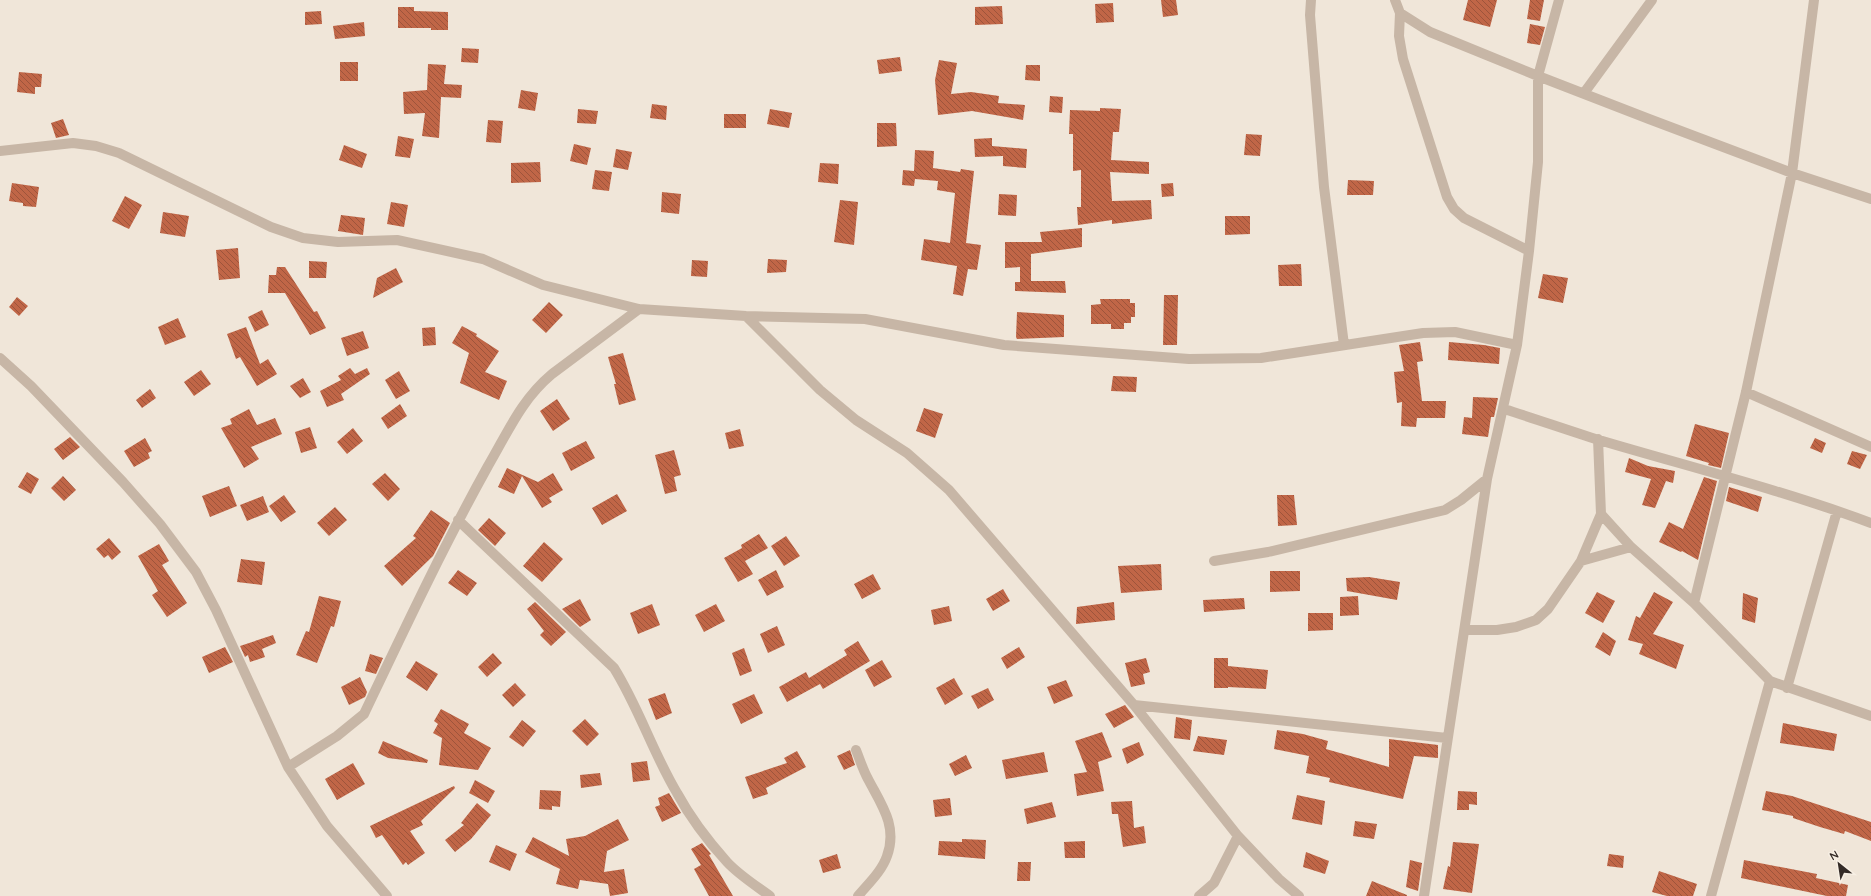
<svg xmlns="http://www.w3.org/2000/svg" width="1871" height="896" font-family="Quicksand,sans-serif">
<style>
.building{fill:url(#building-back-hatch)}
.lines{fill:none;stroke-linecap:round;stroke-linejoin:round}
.minor{stroke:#c7b6a6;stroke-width:10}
</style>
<defs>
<pattern id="building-back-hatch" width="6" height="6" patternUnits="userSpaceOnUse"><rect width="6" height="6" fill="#c06647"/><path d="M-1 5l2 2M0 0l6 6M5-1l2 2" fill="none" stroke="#9d543b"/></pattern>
</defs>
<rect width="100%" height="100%" fill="#f0e6d9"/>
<path class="building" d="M 1161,0 L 1176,0 L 1178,15 L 1163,17 Z
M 1468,0 L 1497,0 L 1490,27 L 1463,20 Z
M 1530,0 L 1544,0 L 1540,21 L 1527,19 Z
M 1113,3 L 1114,22 L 1096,23 L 1095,4 Z
M 1002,6 L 1003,24 L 975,25 L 975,7 Z
M 398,7 L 414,7 L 414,11 L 448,12 L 448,30 L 431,30 L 431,28 L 398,28 Z
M 321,11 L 322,24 L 305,25 L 305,12 Z
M 364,22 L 365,36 L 335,39 L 333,26 Z
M 1530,24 L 1545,27 L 1540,45 L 1527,43 Z
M 462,48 L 479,49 L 478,63 L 461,62 Z
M 900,57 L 902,71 L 879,74 L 877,60 Z
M 939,60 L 957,63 L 951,94 L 971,92 L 999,96 L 998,103 L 1025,105 L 1023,120 L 972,111 L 938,115 L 935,80 Z
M 340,62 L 358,62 L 358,81 L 340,81 Z
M 428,64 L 446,65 L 444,84 L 462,85 L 461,98 L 441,97 L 439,138 L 422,136 L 425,113 L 404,114 L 403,92 L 427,90 Z
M 1026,65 L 1040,65 L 1040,81 L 1025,80 Z
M 19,72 L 42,74 L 41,87 L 35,87 L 35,94 L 17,92 Z
M 521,90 L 538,93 L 535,111 L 518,108 Z
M 1050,96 L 1063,97 L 1062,113 L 1049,112 Z
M 652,104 L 667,106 L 666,120 L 650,118 Z
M 1100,108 L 1121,109 L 1119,132 L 1113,132 L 1111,160 L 1149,162 L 1149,174 L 1110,172 L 1112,201 L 1151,200 L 1152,219 L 1112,224 L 1112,220 L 1078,225 L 1077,207 L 1081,207 L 1081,170 L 1073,171 L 1073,134 L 1069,134 L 1070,110 L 1100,111 Z
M 578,109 L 598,111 L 596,124 L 577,123 Z
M 770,109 L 792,113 L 789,128 L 767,124 Z
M 724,114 L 746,114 L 746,128 L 724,128 Z
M 63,119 L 69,135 L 56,138 L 51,123 Z
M 488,120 L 503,121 L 501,143 L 486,142 Z
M 877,123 L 896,123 L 897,146 L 877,147 Z
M 1246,134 L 1262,135 L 1260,156 L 1244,155 Z
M 398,136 L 414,139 L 410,158 L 395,156 Z
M 992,138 L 992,146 L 1027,149 L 1026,168 L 1003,166 L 1003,156 L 975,157 L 974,139 Z
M 574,144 L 591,148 L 587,165 L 570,161 Z
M 344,145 L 367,154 L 362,168 L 339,160 Z
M 616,149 L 632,152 L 628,170 L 613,167 Z
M 915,150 L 934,151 L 933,168 L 960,172 L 961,169 L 974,171 L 966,243 L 981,245 L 977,270 L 968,269 L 963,296 L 953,294 L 957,266 L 921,260 L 924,239 L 950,243 L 955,193 L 937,190 L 938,181 L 915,179 L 914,186 L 902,185 L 903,170 L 914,171 Z
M 540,162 L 541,182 L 511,183 L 511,163 Z
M 820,163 L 839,164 L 838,184 L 818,182 Z
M 595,170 L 612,172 L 609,191 L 592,189 Z
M 1348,180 L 1374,181 L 1373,195 L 1347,195 Z
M 12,183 L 39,187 L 36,207 L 23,206 L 23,203 L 9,201 Z
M 1173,183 L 1174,196 L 1162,197 L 1161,184 Z
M 662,192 L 681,194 L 679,214 L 661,212 Z
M 999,194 L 1017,195 L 1016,216 L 998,215 Z
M 125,196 L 142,205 L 129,229 L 112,221 Z
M 840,200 L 858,202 L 854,245 L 834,242 Z
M 391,202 L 408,205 L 404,227 L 387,224 Z
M 163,212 L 189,216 L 185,237 L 160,233 Z
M 341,215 L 365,218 L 363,235 L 338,231 Z
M 1225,216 L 1250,216 L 1250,234 L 1225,235 Z
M 1082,228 L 1082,247 L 1031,254 L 1031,281 L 1065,281 L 1066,293 L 1015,291 L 1015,282 L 1020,282 L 1020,267 L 1005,268 L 1005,242 L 1042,242 L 1040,232 Z
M 238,248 L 240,278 L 219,280 L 216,250 Z
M 768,259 L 787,260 L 786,272 L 767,273 Z
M 692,260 L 708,261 L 707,277 L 691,276 Z
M 309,261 L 327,262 L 326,278 L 309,278 Z
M 1301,264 L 1302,286 L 1279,286 L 1278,265 Z
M 277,267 L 285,267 L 314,312 L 317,311 L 326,328 L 310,335 L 285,293 L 268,293 L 269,275 L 276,275 Z
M 396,268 L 403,282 L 373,298 L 377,278 Z
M 1543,274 L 1568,278 L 1563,303 L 1538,298 Z
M 1164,295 L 1178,295 L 1177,345 L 1163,345 Z
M 17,297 L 28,306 L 19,316 L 9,307 Z
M 1100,299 L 1130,299 L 1130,303 L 1135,303 L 1135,317 L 1131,317 L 1131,323 L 1124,323 L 1124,329 L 1111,329 L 1111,324 L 1091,324 L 1091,305 L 1101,304 Z
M 549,302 L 563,315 L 546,333 L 532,320 Z
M 262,310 L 269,325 L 255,332 L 248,317 Z
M 1017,312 L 1064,315 L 1064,337 L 1017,339 L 1016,337 Z
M 178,318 L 186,337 L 165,345 L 158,327 Z
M 462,326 L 477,334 L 476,336 L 499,351 L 485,372 L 507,381 L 499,400 L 460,383 L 469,353 L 452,343 Z
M 246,327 L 260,364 L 268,359 L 277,374 L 257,386 L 240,357 L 236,359 L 227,334 Z
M 435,327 L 436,345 L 423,346 L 422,328 Z
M 363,331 L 369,348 L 347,356 L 341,338 Z
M 1420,342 L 1423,361 L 1417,362 L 1422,401 L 1446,401 L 1445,418 L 1417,418 L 1416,427 L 1401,426 L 1402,402 L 1397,403 L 1394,372 L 1404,371 L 1399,345 Z
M 1449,342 L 1484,345 L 1500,348 L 1499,364 L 1448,360 Z
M 623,353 L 636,400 L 619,405 L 614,384 L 616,384 L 608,357 Z
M 350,368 L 355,374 L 367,368 L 370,374 L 341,394 L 344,400 L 327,407 L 320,391 L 341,380 L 338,376 Z
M 201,370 L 211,384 L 194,396 L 184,382 Z
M 399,371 L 410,391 L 396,399 L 385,380 Z
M 1113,376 L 1137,377 L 1136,392 L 1111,391 Z
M 303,378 L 311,392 L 300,398 L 290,386 Z
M 150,389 L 156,398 L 142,408 L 136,400 Z
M 1473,397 L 1498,398 L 1494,417 L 1491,417 L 1488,437 L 1462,434 L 1464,417 L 1472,418 Z
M 557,399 L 570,419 L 553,431 L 540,411 Z
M 400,404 L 407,416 L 388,429 L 381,418 Z
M 924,408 L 943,414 L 935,438 L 916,431 Z
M 249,409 L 257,425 L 275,418 L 282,434 L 251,447 L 259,459 L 244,468 L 221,428 L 232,424 L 230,419 Z
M 1695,424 L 1729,433 L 1721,468 L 1708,465 L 1709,463 L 1686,456 Z
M 310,427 L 317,448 L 301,453 L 295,432 Z
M 353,428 L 363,441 L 347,454 L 337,442 Z
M 740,429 L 744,446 L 729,449 L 725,433 Z
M 70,437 L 80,447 L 63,460 L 54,449 Z
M 145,438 L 152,451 L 148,453 L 150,458 L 134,467 L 124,451 Z
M 1815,438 L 1826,443 L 1822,453 L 1810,448 Z
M 586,441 L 595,458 L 571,471 L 562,453 Z
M 674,450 L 681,475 L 674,477 L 677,491 L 665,494 L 655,455 Z
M 1852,451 L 1867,455 L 1860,469 L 1847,464 Z
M 1629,458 L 1648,466 L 1675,471 L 1673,483 L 1666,481 L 1655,508 L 1642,505 L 1651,479 L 1625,472 Z
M 507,468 L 538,482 L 553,473 L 563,490 L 549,498 L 552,502 L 542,508 L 522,476 L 514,494 L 498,487 Z
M 27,472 L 39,479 L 31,494 L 18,487 Z
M 385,473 L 400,489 L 388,501 L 372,484 Z
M 63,476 L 76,490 L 64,501 L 51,488 Z
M 1704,477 L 1717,481 L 1698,560 L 1682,551 L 1681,552 L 1659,542 L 1669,522 L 1683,529 Z
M 229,486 L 237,506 L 210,517 L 202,496 Z
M 1729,487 L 1762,497 L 1758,512 L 1726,501 Z
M 617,494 L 627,511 L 602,525 L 592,508 Z
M 284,495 L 296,512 L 281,522 L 269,506 Z
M 1277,495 L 1294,495 L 1297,525 L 1278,526 Z
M 263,496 L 269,512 L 247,521 L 240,505 Z
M 335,507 L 347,520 L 329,536 L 317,523 Z
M 431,510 L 450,523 L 433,556 L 402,586 L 384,566 L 416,538 L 413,536 Z
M 489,518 L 506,533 L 495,546 L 478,530 Z
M 759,534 L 768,548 L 745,561 L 753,574 L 738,582 L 724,558 L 742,548 L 741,545 Z
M 786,536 L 800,556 L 784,566 L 771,546 Z
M 109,538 L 121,552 L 112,560 L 108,555 L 104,558 L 96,549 Z
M 544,542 L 563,559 L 542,582 L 523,566 Z
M 159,544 L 169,561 L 162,565 L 187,603 L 167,617 L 152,595 L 158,591 L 138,556 Z
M 241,559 L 265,562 L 262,585 L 237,582 Z
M 1161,564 L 1162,590 L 1121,593 L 1118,566 Z
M 458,570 L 477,583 L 467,596 L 448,583 Z
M 776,570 L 784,587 L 767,596 L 758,580 Z
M 1270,571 L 1300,571 L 1300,591 L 1270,592 Z
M 873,574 L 881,589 L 862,599 L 854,584 Z
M 1369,577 L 1400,582 L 1397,600 L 1347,591 L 1346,578 Z
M 1003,589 L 1010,601 L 993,611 L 986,599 Z
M 1597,592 L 1615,601 L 1603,623 L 1585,613 Z
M 1654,592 L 1673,602 L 1653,634 L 1684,645 L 1676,669 L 1639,654 L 1643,644 L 1628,640 L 1636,616 L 1640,618 Z
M 1743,593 L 1758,598 L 1755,623 L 1742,619 Z
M 319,596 L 341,601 L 334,627 L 331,626 L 317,663 L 296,655 L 306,631 L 309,632 Z
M 1358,596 L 1359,615 L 1340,616 L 1340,597 Z
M 1244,598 L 1245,609 L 1204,612 L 1203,600 Z
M 580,599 L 591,620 L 580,627 L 562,609 Z
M 535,602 L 566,632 L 551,646 L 540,635 L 544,631 L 527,609 Z
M 1114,602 L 1115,620 L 1076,624 L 1077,607 Z
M 652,604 L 660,625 L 638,634 L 630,613 Z
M 716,604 L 725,621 L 704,632 L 695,615 Z
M 949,606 L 952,621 L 934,625 L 931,610 Z
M 1308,613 L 1333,613 L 1333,630 L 1308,631 Z
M 777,626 L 785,645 L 768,653 L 760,634 Z
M 1603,632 L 1616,641 L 1610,656 L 1595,647 Z
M 273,635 L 276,643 L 262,649 L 265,657 L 250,662 L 248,655 L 245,657 L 240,646 Z
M 858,641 L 870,661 L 823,689 L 820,684 L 787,702 L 779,687 L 806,672 L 809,678 L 847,655 L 844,650 Z
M 225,647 L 233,662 L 209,673 L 202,657 Z
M 1019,647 L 1025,657 L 1007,669 L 1001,658 Z
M 744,648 L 752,671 L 740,676 L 732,653 Z
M 493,653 L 502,663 L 487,677 L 478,667 Z
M 370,654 L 383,658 L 376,674 L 365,671 Z
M 1146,658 L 1150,672 L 1143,674 L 1145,684 L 1131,687 L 1125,663 Z
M 1214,658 L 1228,658 L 1228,666 L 1268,670 L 1266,689 L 1228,687 L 1228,688 L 1214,688 Z
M 882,660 L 892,677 L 874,687 L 865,670 Z
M 416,661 L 438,674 L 427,691 L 406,677 Z
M 360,677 L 367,692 L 365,697 L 349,705 L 341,687 Z
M 954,678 L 963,694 L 945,705 L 936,688 Z
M 1066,680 L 1073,696 L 1054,704 L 1047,687 Z
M 515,683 L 526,695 L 513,707 L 502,695 Z
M 988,688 L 994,700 L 978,709 L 971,696 Z
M 665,693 L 672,713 L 656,720 L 648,699 Z
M 754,694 L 763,713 L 741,724 L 732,704 Z
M 1125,705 L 1134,717 L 1114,728 L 1105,714 Z
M 441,709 L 469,724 L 464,733 L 491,748 L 478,770 L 439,765 L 442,738 L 433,733 L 438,724 L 434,721 Z
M 1176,717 L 1192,720 L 1190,740 L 1174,738 Z
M 585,719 L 599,734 L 587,746 L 572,731 Z
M 522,720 L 536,731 L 523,747 L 509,737 Z
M 1783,723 L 1837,734 L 1834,751 L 1780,743 Z
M 1277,730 L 1303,734 L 1328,741 L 1326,749 L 1389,767 L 1389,739 L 1438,745 L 1438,758 L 1414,756 L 1403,799 L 1329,782 L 1330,778 L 1306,773 L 1309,756 L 1274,749 Z
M 1102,732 L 1112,757 L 1098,762 L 1104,791 L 1077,796 L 1074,774 L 1087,772 L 1075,741 Z
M 1198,736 L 1227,740 L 1224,755 L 1193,751 Z
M 383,741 L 428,760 L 427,763 L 388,758 L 378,753 Z
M 1139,742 L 1144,755 L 1127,764 L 1122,749 Z
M 850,750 L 855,765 L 844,770 L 837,756 Z
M 797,751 L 806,767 L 766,788 L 768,794 L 753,799 L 745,777 L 787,763 L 784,758 Z
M 1044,752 L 1048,772 L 1006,779 L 1002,760 Z
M 966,755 L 972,768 L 955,776 L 949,764 Z
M 647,761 L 650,780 L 633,782 L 631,763 Z
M 353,763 L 365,784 L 337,800 L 325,779 Z
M 600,773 L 602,785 L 581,788 L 580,775 Z
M 475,780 L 495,791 L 488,803 L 469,793 Z
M 454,786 L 455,788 L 421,821 L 423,825 L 410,831 L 425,853 L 408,865 L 406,862 L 403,865 L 382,835 L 376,838 L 370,826 Z
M 540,790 L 561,791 L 560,807 L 552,806 L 552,810 L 539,809 Z
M 1458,791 L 1477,792 L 1477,805 L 1469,804 L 1469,810 L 1457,810 Z
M 1766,791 L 1792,796 L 1871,822 L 1871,841 L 1845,831 L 1844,834 L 1820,827 L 1793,818 L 1793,816 L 1762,810 Z
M 669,793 L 681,813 L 662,822 L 655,807 L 660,805 L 658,798 Z
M 1297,795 L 1325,801 L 1322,825 L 1292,819 Z
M 950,798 L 952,815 L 935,817 L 933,800 Z
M 1132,801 L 1134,828 L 1144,826 L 1146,843 L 1123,847 L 1118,814 L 1112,814 L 1111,802 Z
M 1052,802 L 1056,817 L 1027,824 L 1024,809 Z
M 477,803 L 491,815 L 471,839 L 455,852 L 445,840 L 464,825 L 461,823 Z
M 618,819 L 629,840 L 607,851 L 604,872 L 624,869 L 628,893 L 610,896 L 608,884 L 580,880 L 578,889 L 556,884 L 560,869 L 525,852 L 533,837 L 569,856 L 566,839 L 585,836 Z
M 1355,821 L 1377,824 L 1374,839 L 1353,836 Z
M 962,839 L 986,840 L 985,859 L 938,855 L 939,841 L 962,842 Z
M 1085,841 L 1085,858 L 1065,858 L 1064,842 Z
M 1453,842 L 1479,844 L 1472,893 L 1443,889 L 1448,866 L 1450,867 Z
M 702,843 L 711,854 L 709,855 L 733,896 L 709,896 L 694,869 L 701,865 L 691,849 Z
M 496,845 L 517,854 L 510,871 L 489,862 Z
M 1306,852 L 1329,861 L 1325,874 L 1303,867 Z
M 837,854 L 841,868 L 823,873 L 819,860 Z
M 1609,854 L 1624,856 L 1623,868 L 1607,866 Z
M 1410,860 L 1422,863 L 1418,891 L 1406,887 Z
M 1744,860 L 1817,874 L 1816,878 L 1848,885 L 1846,896 L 1827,896 L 1741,878 Z
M 1018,862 L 1031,862 L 1030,881 L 1017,881 Z
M 1659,871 L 1697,884 L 1693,896 L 1667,896 L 1652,892 Z
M 1372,881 L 1407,895 L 1407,896 L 1366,896 Z"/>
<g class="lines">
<path class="minor" d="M 1311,0 L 1310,15 L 1324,187 L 1344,345
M 1395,0 L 1400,13 L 1430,32 L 1538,76 L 1649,119 L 1792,173 L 1871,199
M 1400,13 L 1399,36 L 1403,59 L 1447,197 L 1454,209 L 1464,218 L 1529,251
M 1584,93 L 1652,0
M 0,151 L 73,143 L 96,146 L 119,153 L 271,227 L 303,238 L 338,242 L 397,240 L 483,259 L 543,285 L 639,309 L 746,316 L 865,319 L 1004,345 L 1189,359 L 1261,358 L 1423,333 L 1455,332 L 1517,345
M 746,316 L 820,390 L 856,420 L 907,453 L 949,490 L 1134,705 L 1238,836 L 1279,879 L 1299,896
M 0,358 L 31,386 L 123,482 L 160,524 L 196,572 L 216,610 L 288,767 L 327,826 L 387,896
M 1746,392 L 1871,447
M 1504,409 C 1536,419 1567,430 1599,440 C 1690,467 1782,490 1871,523
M 1598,439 L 1601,514 L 1631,547 L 1694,603 L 1770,681 L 1871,716
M 458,520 L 614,668 C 639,708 653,753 677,793 C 690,817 708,841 727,862 C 739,875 755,885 770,896
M 1214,561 L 1268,552 L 1445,510 L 1461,500 L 1487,479
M 1581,561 L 1631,547
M 1694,603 L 1746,392 L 1792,173 L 1814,0
M 1465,630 L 1497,630 L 1516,627 L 1536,620 L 1548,609 L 1581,561 L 1601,514
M 1787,688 L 1837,511
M 1134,705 L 1447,738
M 856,750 C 860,760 863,770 868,779 C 881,804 898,826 887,856 C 882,871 868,884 858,896
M 288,767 L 337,736 L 364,714 C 404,630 443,547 488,466 C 508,432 521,400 552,374 L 639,309
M 1199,896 L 1214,883 L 1238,836
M 1424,896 L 1487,479 L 1517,345 L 1529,251 L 1538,162 L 1538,76 L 1559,0
M 1711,896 L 1770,681"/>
</g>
<g transform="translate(1839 864) rotate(330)" stroke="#f8f0e5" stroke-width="3" paint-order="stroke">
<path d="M0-3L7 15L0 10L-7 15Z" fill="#342b27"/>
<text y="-6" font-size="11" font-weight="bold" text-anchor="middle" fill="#342b27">N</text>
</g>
</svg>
